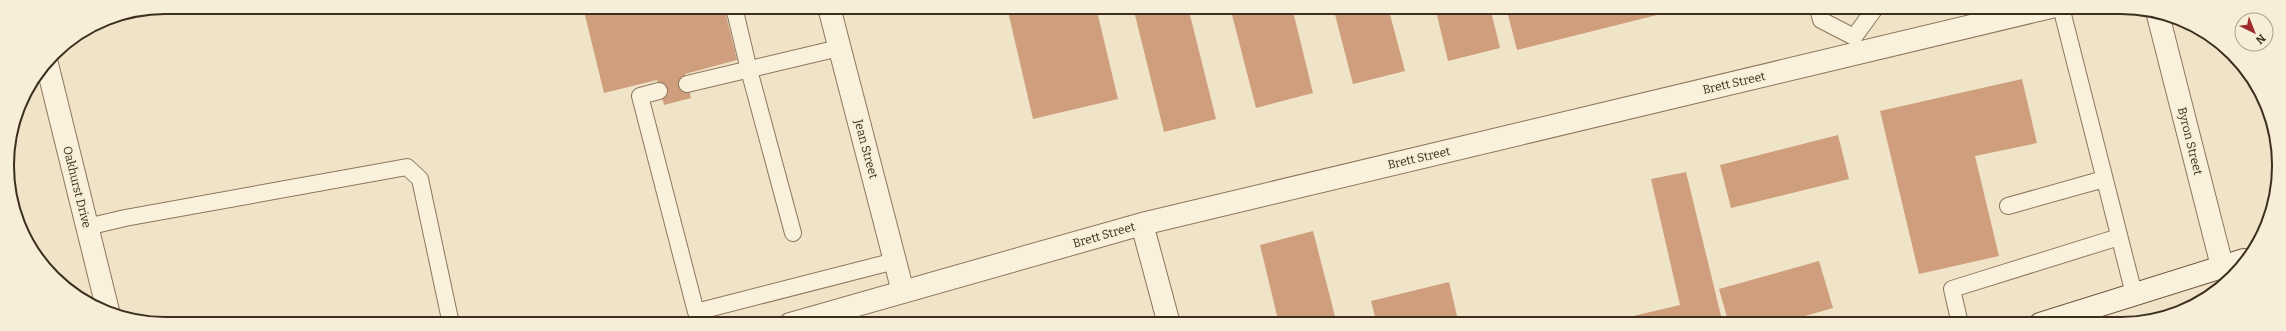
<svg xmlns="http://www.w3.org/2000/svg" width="2286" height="331" font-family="Bitter,serif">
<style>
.building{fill:#cf9f7d}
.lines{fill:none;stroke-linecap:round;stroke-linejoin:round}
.lane-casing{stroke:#8d765c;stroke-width:18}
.street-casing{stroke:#8d765c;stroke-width:24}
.secondary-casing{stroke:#6f573f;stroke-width:24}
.lane{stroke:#faf1dc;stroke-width:16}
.street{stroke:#faf1dc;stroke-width:22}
.secondary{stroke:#faf1dc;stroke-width:22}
.labels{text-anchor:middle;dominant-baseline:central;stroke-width:3;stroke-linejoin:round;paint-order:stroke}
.street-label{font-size:12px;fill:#3d2e20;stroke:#f7eed8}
.rim{fill:none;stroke:#3d2e20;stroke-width:2}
</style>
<rect width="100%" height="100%" fill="#f0e4c8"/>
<path class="building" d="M 583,7 L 724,7 L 737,60 L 685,74 L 691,98 L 664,105 L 657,80 L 604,93 Z
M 1007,7 L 1096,7 L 1118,99 L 1033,119 Z
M 1133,7 L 1188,7 L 1216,119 L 1164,132 Z
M 1230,7 L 1292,7 L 1313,93 L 1256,108 Z
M 1333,7 L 1388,7 L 1405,71 L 1353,84 Z
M 1435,7 L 1490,7 L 1500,48 L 1448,61 Z
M 1506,7 L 1685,7 L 1685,8 L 1517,50 Z
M 2022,79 L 2037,143 L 1975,156 L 1999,256 L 1919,274 L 1880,111 Z
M 1838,135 L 1849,179 L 1731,208 L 1720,165 Z
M 1686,172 L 1723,324 L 1599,324 L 1680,305 L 1651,179 Z
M 1313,231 L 1336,320 L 1320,324 L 1279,324 L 1260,245 Z
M 1819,261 L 1833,308 L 1777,324 L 1729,324 L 1719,289 Z
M 1449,282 L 1459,324 L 1377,324 L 1371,301 Z
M 956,316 L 958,324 L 925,324 L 925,323 Z"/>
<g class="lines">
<g class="lane-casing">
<path id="lane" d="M 734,7 L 749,70 L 793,233
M 1818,7 L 1821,20 L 1854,37
M 2061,7 L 2134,294
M 1854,37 L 1876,7
M 687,84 L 839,48
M 659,91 L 640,96 L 696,312 L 895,261
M 2008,206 L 2104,179
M 87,227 L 125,218 L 407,167 L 420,179 L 451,324
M 1960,324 L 1952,289 L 2119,237"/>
</g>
<g class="street-casing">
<path id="street" d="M 829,7 L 903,292
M 2158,15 L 2222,266
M 47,64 L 108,311
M 1142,224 L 1169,324
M 790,324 L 1142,224 L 2051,7"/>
</g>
<g class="secondary-casing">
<path id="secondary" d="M 2040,324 L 2244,260"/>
</g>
<use href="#lane" class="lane"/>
<use href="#street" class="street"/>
<use href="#secondary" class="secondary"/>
</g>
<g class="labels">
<g class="street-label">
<text transform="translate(1734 83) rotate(-13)">Brett Street</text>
<text transform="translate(2190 141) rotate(76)">Byron Street</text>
<text transform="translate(866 149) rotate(75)">Jean Street</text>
<text transform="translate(1419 158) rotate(-13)">Brett Street</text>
<text transform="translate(77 187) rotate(76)">Oakhurst Drive</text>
<text transform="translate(1104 235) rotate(-16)">Brett Street</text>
</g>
</g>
<path d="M0 0H2286V331H0ZM165 14H2121A151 151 0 0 1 2272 165V166A151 151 0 0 1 2121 317H165A151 151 0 0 1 14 166V165A151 151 0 0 1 165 14Z" fill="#f7eed8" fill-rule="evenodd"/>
<path class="rim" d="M165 14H2121A151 151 0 0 1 2272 165V166A151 151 0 0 1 2121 317H165A151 151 0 0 1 14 166V165A151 151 0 0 1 165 14Z"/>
<g transform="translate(2254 32) rotate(137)"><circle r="19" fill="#f7eed8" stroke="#ada18e"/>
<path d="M0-3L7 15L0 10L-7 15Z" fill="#9e2a2b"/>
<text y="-6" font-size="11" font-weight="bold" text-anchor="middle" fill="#3d2e20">N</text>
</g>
</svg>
